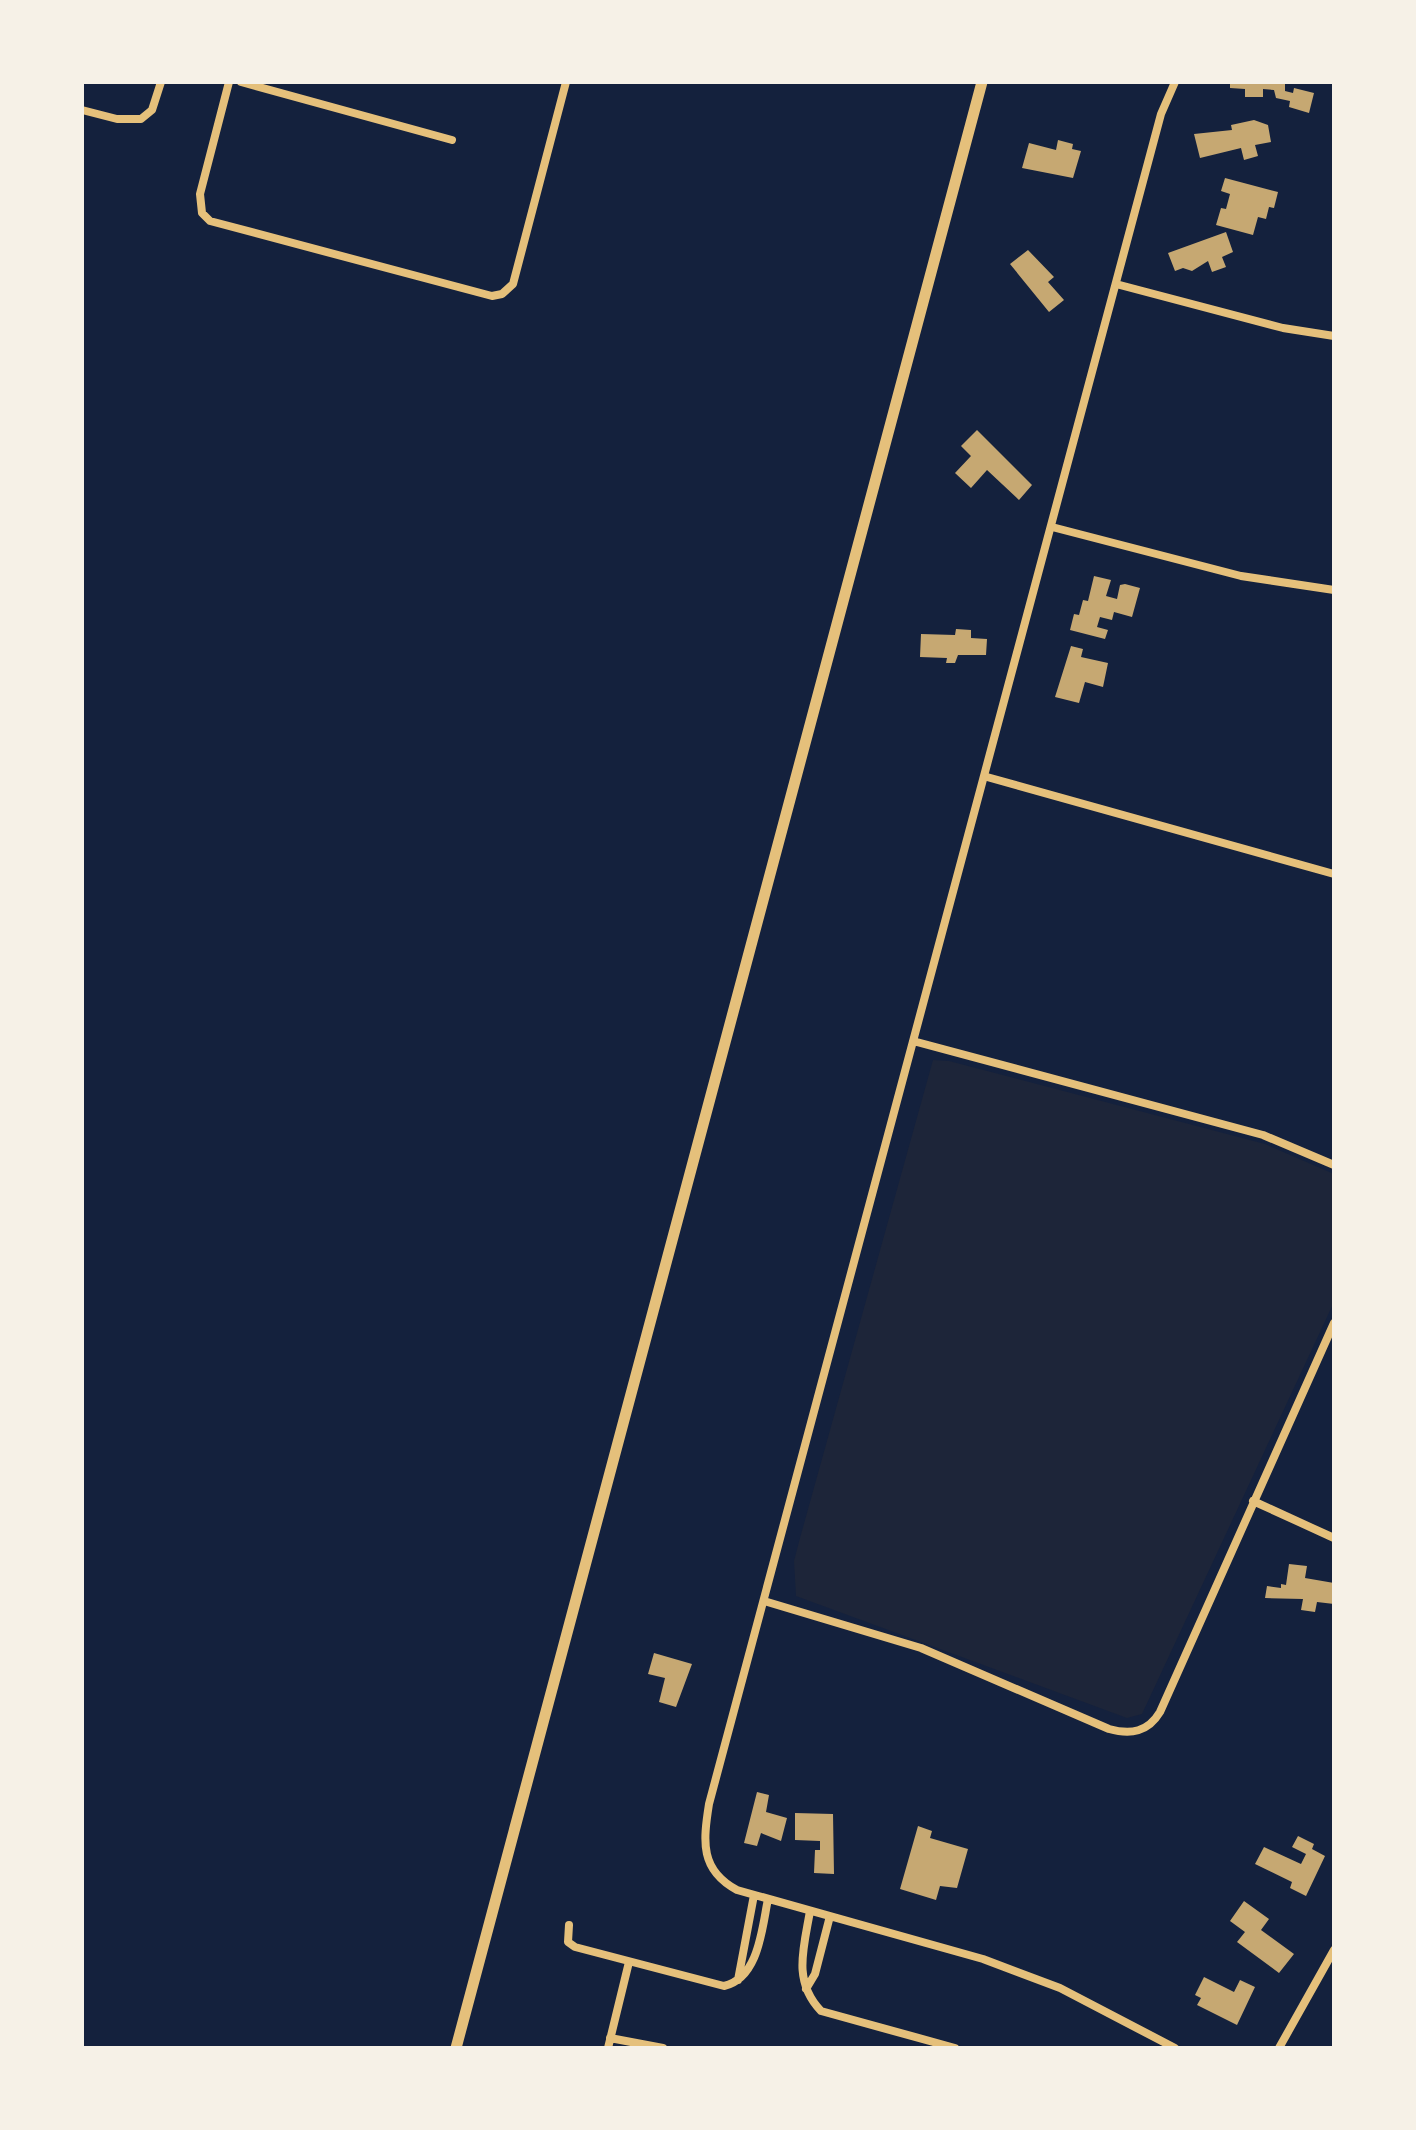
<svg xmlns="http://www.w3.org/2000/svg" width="1416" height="2130" font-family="'Varela Round',sans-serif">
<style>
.green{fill:#1d2539}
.building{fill:#c6a872}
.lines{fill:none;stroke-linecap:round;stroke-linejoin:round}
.minor{stroke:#e5c07b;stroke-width:8}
.tertiary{stroke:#e5c07b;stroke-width:11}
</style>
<rect width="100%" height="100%" fill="#14213d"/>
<path class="green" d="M 933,1060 L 949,1061 L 1265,1144 L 1334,1174 L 1334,1302 L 1142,1714 L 1127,1718 L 796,1596 L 794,1561 L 800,1538 Z"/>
<path class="building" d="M 1230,82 L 1285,82 L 1285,91 L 1293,93 L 1294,88 L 1314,93 L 1309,113 L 1289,107 L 1290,101 L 1276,98 L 1274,90 L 1263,89 L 1263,97 L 1245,97 L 1245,89 L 1230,88 Z
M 1254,120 L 1268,125 L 1271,142 L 1255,145 L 1258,156 L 1244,160 L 1241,148 L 1200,158 L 1194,134 L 1232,130 L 1231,125 Z
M 1058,140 L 1073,144 L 1072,149 L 1081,151 L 1073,178 L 1022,168 L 1029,143 L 1056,150 Z
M 1225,178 L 1278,192 L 1274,208 L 1269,207 L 1266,219 L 1258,217 L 1253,235 L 1216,225 L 1221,208 L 1226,209 L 1230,194 L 1221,191 Z
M 1226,232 L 1233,252 L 1222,257 L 1226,267 L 1212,272 L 1208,261 L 1192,271 L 1183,268 L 1175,271 L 1168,253 Z
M 1028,250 L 1054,277 L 1048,282 L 1064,300 L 1049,312 L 1010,264 Z
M 977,430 L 1032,485 L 1019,500 L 987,470 L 971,488 L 955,473 L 971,456 L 961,446 Z
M 1094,576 L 1111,580 L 1106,596 L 1117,599 L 1120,585 L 1125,584 L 1140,588 L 1132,617 L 1114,612 L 1112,620 L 1100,617 L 1097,627 L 1108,630 L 1105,639 L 1070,630 L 1074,614 L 1079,615 L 1083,600 L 1088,601 Z
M 956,629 L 971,630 L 971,638 L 987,639 L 986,655 L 958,655 L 955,663 L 946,663 L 947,658 L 920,657 L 921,634 L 955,635 Z
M 1071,646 L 1083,649 L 1081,657 L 1108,663 L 1103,687 L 1085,682 L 1079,703 L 1055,697 Z
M 1289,1564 L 1307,1566 L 1305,1578 L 1334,1583 L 1334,1604 L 1317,1602 L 1315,1612 L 1301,1610 L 1303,1599 L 1265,1598 L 1267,1586 L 1281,1588 L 1281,1584 L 1286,1585 Z
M 654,1653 L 692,1664 L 676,1707 L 659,1702 L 665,1678 L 648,1674 Z
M 757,1792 L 769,1795 L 766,1812 L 787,1818 L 781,1841 L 761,1833 L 757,1846 L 744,1843 Z
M 795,1813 L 833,1814 L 834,1874 L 814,1873 L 815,1850 L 820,1850 L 820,1841 L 795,1840 Z
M 918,1826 L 932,1831 L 930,1838 L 968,1849 L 957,1888 L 940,1886 L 936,1900 L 900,1889 Z
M 1298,1836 L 1314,1844 L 1312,1849 L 1325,1856 L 1306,1896 L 1290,1888 L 1292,1882 L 1255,1864 L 1264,1847 L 1301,1864 L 1306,1854 L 1292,1847 Z
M 1244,1901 L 1269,1919 L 1261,1930 L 1294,1954 L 1279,1973 L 1237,1942 L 1245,1932 L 1230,1921 Z
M 1204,1977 L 1234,1992 L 1240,1980 L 1255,1987 L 1237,2025 L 1197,2005 L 1201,1998 L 1195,1995 Z"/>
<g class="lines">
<path class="minor" d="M 229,82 L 200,194 L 202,213 L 210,221 L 492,296 L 502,294 L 513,284 L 566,82
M 241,82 L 452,140
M 1175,82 L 1161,114 L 709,1804 C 703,1842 700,1870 737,1890 L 983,1959 L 1060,1988 L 1175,2048
M 82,110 L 117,119 L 141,119 L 152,110 L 161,82
M 1116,284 L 1283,328 L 1334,336
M 1052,527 L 1241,576 L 1334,590
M 987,777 L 1334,874
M 913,1041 L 1263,1135 L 1334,1165
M 1253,1501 L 1334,1538
M 764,1601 L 921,1648 L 1109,1729 C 1131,1735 1148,1732 1160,1712 L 1334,1323
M 810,1911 C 804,1947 792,1981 821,2011 L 955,2048
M 569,1925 L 568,1942 L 575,1947 L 724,1986 C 759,1978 762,1928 768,1899
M 738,1980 L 754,1895
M 806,1989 L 815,1974 L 830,1916
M 610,2038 L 663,2048
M 608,2048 L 629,1962
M 1279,2048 L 1334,1950"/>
<path class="tertiary" d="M 456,2048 L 982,82"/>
</g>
<rect width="1416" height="2130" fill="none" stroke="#f6f1e7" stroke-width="168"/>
</svg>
